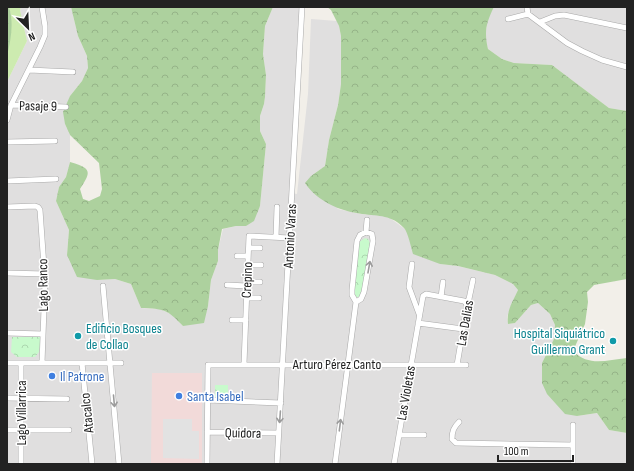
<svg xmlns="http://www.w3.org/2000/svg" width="634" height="471" font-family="'Sofia Sans Condensed',sans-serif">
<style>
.residential{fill:#e0dfdf}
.commercial{fill:#f2dad9}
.grass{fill:#cdebb0}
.forest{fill:url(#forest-crowns)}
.park{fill:url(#park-crowns)}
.parking{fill:#e2e2e2}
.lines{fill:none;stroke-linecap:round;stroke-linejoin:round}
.street-casing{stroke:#a9a9a9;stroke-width:6}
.street{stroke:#fff;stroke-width:5}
.oneway{stroke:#9c9c9c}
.culture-dot{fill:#0f9aa8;stroke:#fff;stroke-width:1.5}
.shop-dot{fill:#3f7fe0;stroke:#fff;stroke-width:1.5}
.labels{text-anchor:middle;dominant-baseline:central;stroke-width:3;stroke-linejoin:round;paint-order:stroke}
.street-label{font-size:14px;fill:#222;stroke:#fff}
.culture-label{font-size:14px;fill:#0d838f;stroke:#fff;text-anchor:start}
.shop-label{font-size:14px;fill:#366cbe;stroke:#fff;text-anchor:start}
</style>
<defs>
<pattern id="forest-crowns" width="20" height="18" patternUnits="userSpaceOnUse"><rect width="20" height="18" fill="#add19e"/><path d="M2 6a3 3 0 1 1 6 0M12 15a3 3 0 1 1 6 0" fill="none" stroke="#95b388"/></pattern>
<pattern id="park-crowns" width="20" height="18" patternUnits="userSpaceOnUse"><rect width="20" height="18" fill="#c8facc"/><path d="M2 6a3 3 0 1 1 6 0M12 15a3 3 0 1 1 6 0" fill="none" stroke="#acd6af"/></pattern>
</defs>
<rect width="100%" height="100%" fill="#f2efe9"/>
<path class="residential" d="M 21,7 L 71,7 L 78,36 L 87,56 L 88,68 L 82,81 L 70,96 L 65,124 L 70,135 L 70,162 L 66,177 L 59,187 L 56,201 L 69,230 L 67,255 L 97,280 L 115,279 L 131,284 L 141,308 L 159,309 L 172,314 L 183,326 L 208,306 L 211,280 L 218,261 L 218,250 L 223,229 L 236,226 L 246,226 L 260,206 L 266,144 L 260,131 L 260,116 L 264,104 L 265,97 L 266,75 L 263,54 L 265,26 L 273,7 L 300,7 L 290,193 L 297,194 L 308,94 L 311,19 L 337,21 L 339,26 L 341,36 L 341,84 L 338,105 L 329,140 L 325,166 L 311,176 L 338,209 L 361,214 L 387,216 L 405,229 L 440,264 L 458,266 L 495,275 L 513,284 L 518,290 L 510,308 L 507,317 L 508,324 L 515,323 L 531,305 L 538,303 L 550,314 L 555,325 L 554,339 L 542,363 L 577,416 L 597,413 L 609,430 L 627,433 L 627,464 L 7,464 L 7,82 L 27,41 L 20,10 Z
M 494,7 L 627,7 L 627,111 L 609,108 L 552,65 L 514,63 L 502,59 L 488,49 L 485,37 L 488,18 Z"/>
<path class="commercial" d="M 152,373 L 202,373 L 202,463 L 151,463 Z"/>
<path class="grass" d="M 9,7 L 21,7 L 20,10 L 27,41 L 7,82 C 7,74 6,65 7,57 C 8,40 14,24 9,7 Z"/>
<path class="forest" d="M 7,7 L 9,7 C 14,22 11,40 7,56 Z
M 71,7 L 273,7 L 265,26 L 263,54 L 266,75 L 265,97 L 264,104 L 260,116 L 260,131 L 266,144 L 260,206 L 254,221 L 246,226 L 236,226 L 222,229 L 218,250 L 218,261 L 211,280 L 208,306 L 204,323 L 183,326 C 167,309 164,309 141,308 L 131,284 L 115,279 L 97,280 L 77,277 L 67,255 L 69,230 L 56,201 L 59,187 L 66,177 L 70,162 C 91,168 92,171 80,189 L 83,199 L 89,201 L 100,196 L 102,189 L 99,163 L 70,135 L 65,124 L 63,112 L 70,96 L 82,81 L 88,68 L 87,56 L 78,36 Z
M 327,7 L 494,7 C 486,23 484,32 488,49 L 502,59 L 514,63 L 552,65 L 609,108 L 627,111 L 627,279 L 594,285 L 587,292 L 588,302 L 585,324 L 573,351 C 589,367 606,360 627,358 L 627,433 L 609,430 L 597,413 L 577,416 L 565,414 L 547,394 L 542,383 L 542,363 L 554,339 L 555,325 L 550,314 L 538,303 L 531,305 L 515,323 L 508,324 C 506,311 513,301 518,290 L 513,284 L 495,275 L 458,266 L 440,264 L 413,254 C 411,248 408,232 404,228 C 392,215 379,216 362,214 C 340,211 318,202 305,183 L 311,176 L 325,166 L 329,140 L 338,105 L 341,84 L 341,36 L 339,26 L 331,10 Z"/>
<path class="park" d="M 365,238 L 368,239 L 370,243 L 362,292 L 359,297 L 356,297 C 351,287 358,254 359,242 Z
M 12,337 L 41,337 L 39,352 L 35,357 L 17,357 L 11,352 Z
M 215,385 L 228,385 L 228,397 L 215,397 Z"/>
<path class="parking" d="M 163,419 L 192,419 L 192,431 L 199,431 L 199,459 L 163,458 Z"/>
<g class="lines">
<g class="street-casing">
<path id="street" d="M 527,7 L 528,14 L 567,43 L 582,51 L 602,60 L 627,67
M 508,19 L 528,14
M 540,22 L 555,16 L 564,15 L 627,28
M 29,70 L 73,72
M 11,105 L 66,107
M 7,120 L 11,105 L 40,47 L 45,35 L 45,26 L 42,7
M 7,142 L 55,141
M 7,181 L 56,179
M 7,207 L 35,206 L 38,207 L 40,210 L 45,281 L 42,363
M 366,232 L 367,220
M 276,237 L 277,207
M 249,248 L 260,248
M 237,256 L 248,256
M 412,264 L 409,287 L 419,314
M 248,265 L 261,265
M 7,273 L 45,274
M 248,282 L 260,282
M 227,285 L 247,286
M 103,286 L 119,464
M 441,297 L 443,282
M 247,298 L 259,298
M 232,320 L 246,320
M 418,323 L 463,329
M 7,333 L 43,334
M 7,363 L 121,363
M 82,363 L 92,464
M 244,364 L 249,236 L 290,238
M 457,365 L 467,306 L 466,303 L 469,299 L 473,280
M 7,398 L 67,399
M 208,400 L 281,403
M 459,422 C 454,427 452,431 452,439 L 456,443 L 573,445
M 573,425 L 573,464
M 7,430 L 69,430
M 207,432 L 279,433
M 399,435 L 424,435
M 21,464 L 21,363
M 207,464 L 208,365 L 466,365
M 277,464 L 302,7
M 335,464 L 356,302 L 352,295 L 352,290 L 357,241 L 360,235 L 366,232 L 372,234 L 373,241 L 364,292 L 361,299 L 356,302
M 394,464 L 423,296 L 426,294 L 464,301 L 466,303"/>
</g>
<use href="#street" class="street"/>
</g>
<defs><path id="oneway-shaft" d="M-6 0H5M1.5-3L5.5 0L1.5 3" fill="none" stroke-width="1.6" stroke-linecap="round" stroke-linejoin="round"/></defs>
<g class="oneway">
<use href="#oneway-shaft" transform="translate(369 267) rotate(-80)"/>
<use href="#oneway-shaft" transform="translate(114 401) rotate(85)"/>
<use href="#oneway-shaft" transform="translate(280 417) rotate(94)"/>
<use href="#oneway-shaft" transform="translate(340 425) rotate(-83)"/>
</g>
<g class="culture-dot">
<circle cx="78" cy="336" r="4"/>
<circle cx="613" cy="341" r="4"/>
</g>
<g class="shop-dot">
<circle cx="52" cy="376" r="4"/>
<circle cx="179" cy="396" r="4"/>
</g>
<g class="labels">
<g class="street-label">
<text transform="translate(38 106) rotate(1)">Pasaje 9</text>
<text transform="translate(290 236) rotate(-87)">Antonio Varas</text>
<text transform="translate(247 280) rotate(-88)">Crepino</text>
<text transform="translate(43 285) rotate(-91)">Lago Ranco</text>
<text transform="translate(465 323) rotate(-80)">Las Dalias</text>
<text x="337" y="364">Arturo Pérez Canto</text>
<text transform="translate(406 393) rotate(-80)">Las Violetas</text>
<text transform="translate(21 413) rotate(-90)">Lago Villarrica</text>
<text transform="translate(87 413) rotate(-96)">Atacalco</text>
<text transform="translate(243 433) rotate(1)">Quidora</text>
</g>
<g class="culture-label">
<text x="86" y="328">Edificio Bosques<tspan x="86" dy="16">de Collao</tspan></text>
<text x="605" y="333" text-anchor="end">Hospital Siquiátrico<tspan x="605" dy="16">Guillermo Grant</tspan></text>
</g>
<g class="shop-label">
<text x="60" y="376">Il Patrone</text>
<text x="187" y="396">Santa Isabel</text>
</g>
</g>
<rect width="634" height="471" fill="none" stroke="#222222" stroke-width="16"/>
<g transform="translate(28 28) rotate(156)" stroke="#ffffff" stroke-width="3" paint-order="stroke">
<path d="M0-3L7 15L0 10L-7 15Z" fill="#222222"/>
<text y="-6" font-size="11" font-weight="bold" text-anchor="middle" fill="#222222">N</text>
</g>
<path d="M498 455v6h75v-6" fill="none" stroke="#222222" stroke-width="2"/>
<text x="504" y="455" font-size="12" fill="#222222" stroke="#ffffff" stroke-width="3" paint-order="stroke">100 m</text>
</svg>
